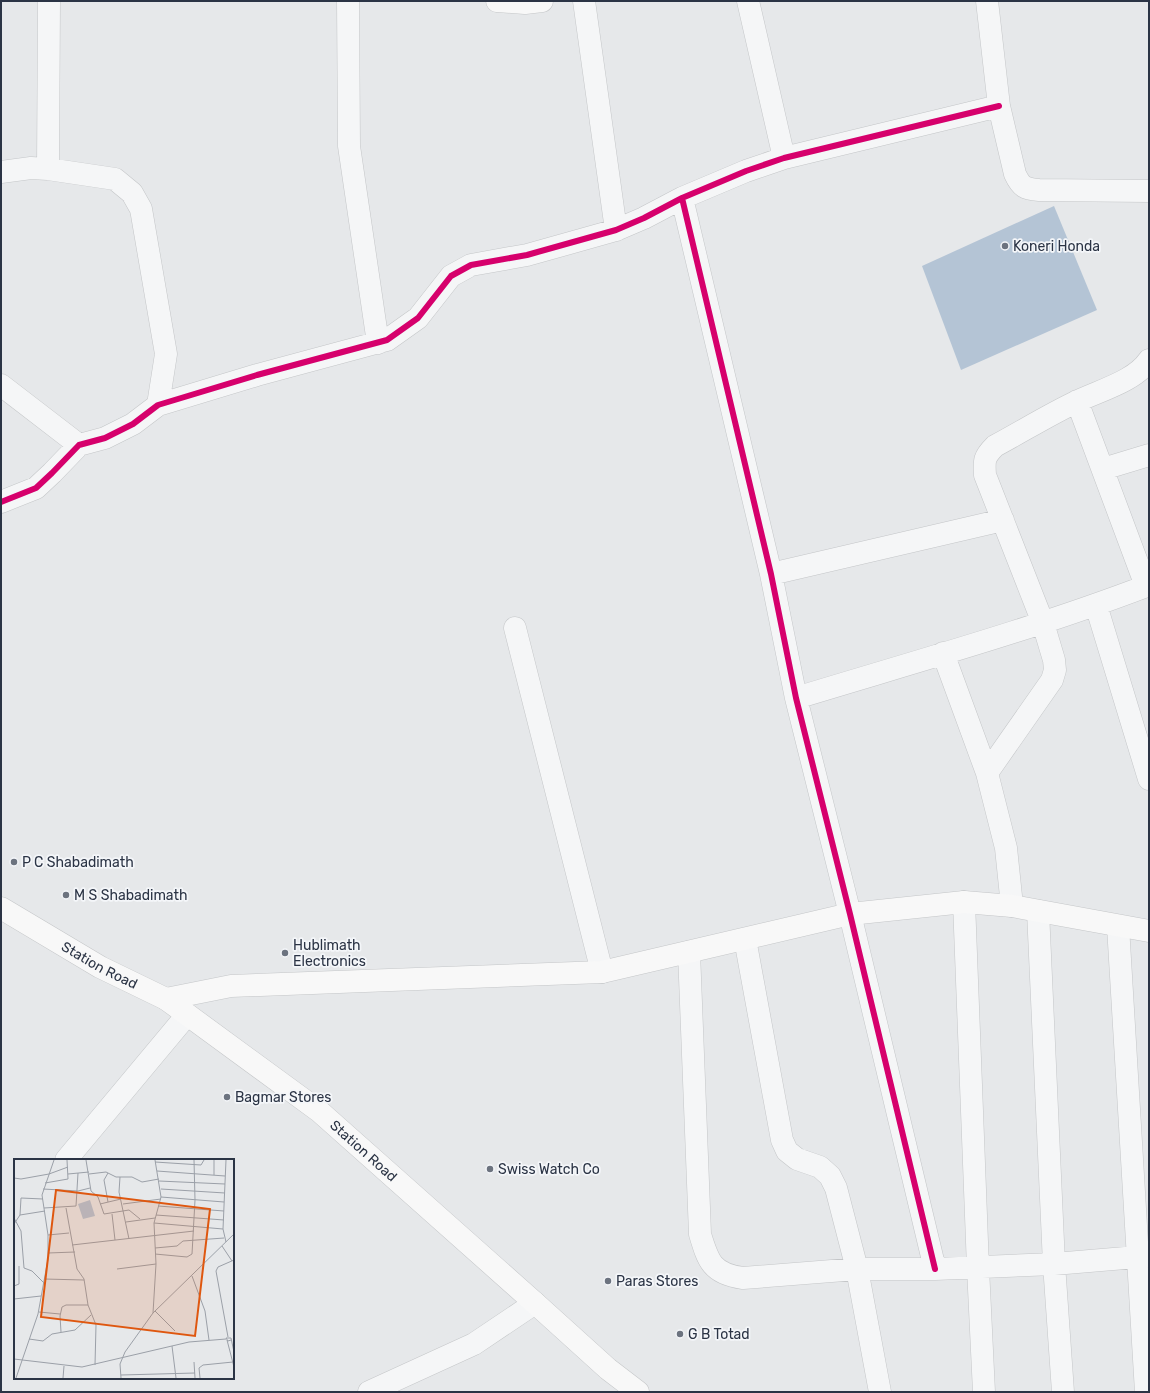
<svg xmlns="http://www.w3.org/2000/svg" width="1150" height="1393" font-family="Rubik,sans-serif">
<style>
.water{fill:#b4c4d5}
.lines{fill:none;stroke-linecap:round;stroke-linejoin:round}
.street-casing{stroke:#c4c6c8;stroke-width:23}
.secondary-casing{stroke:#c4c6c8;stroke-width:23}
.street{stroke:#f5f6f7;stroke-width:22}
.secondary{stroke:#f8f8f8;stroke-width:22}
.cycleway-casing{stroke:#f4f6f9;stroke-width:8}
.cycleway{stroke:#d6006c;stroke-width:6}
.poi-dot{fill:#6c737f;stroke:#f4f6f9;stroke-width:1.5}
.labels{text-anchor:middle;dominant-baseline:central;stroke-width:3.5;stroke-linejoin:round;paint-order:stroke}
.poi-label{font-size:14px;fill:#2b3445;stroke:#f4f6f9;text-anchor:start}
.street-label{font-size:14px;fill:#2b3445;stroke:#f4f6f9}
.inset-road{fill:none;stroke:#9ba0a8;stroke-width:1}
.view{fill:#df570f;fill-opacity:0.15;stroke:#df570f;stroke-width:2}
.inset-edge{fill:none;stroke:#2b3445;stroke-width:2}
</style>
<rect width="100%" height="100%" fill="#e6e8ea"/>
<path class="water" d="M 1054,206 L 1097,310 L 961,370 L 922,266 Z"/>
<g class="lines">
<g class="street-casing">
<path id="street" d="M 348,1 L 349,146 L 378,343
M 584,1 L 616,230
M 748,1 L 784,158
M 987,1 L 999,106 L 1015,174 C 1021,187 1025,189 1039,190 L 1149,191
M 48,169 L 49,1
M 1,172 L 31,168 L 48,169 L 115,179 L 132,193 L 141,209 L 166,354 L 158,405
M 682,198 L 771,574 L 796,698 L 850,914 L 935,1269
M 1,385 L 79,445
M 1077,401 L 1146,586
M 1103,469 L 1149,455
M 1,502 L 36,488 L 52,473 L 79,445 L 105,438 L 133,424 L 158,405 L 257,375 L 387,340 L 418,318 L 451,276 L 471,265 L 527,255 L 616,230 L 644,218 L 682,198 L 746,171 L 784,158 L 999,106
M 771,574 L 1003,520
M 1096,605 L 1149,779
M 515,628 L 602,972
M 943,653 L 987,773 L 1006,848 L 1012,906
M 796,698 C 914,662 1034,629 1149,585
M 987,773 L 1052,680 L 1055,670 L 1054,660 L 1043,623 L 985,475 C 984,460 984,457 995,446 C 1023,431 1050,414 1078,401 C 1101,390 1135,381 1149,360
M 964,902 L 978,1268 L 984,1392
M 1038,911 L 1054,1264 L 1063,1392
M 1118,926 L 1146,1392
M 745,939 L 782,1140 L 787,1151 L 797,1159 L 820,1167 L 830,1176 L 836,1188 L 857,1269 L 880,1392
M 689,952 L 700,1234 C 708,1261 712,1274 743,1278 L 857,1269 L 935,1269 L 1054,1264 L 1149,1256
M 66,1160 L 187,1015
M 369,1392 L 474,1344 L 535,1303"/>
</g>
<g class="secondary-casing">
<g id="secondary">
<path d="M 497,1 L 525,3 L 542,1"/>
<path id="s1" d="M 1,908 L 100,967 L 166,999 L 319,1111 L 535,1303 L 608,1369 L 638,1392"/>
<path d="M 166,999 L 231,986 L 602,972 L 850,914 L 964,902 L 1012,906 L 1149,931"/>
</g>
</g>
<use href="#street" class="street"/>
<use href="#secondary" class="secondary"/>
<g class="cycleway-casing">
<path id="cycleway" d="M 682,198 L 771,574 L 796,698 L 850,914 L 935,1269
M 1,502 L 36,488 L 52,473 L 79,445 L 105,438 L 133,424 L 158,405 L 257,375 L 387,340 L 418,318 L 451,276 L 471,265 L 527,255 L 616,230 L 644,218 L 682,198 L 746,171 L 784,158 L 999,106"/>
</g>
<use href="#cycleway" class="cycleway"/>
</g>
<g class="poi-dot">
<circle cx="1005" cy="246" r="4"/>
<circle cx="14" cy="862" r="4"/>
<circle cx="66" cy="895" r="4"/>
<circle cx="285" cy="953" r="4"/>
<circle cx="227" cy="1097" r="4"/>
<circle cx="490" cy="1169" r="4"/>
<circle cx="608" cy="1281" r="4"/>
<circle cx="680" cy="1334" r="4"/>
</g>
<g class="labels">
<g class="poi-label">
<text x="1013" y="246">Koneri Honda</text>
<text x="22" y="862">P C Shabadimath</text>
<text x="74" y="895">M S Shabadimath</text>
<text x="293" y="945">Hublimath<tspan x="293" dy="16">Electronics</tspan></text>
<text x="235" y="1097">Bagmar Stores</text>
<text x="498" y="1169">Swiss Watch Co</text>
<text x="616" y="1281">Paras Stores</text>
<text x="688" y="1334">G B Totad</text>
</g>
<g class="street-label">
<text stroke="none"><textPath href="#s1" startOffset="114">Station Road</textPath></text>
<text stroke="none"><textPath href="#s1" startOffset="438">Station Road</textPath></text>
</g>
</g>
<g transform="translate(14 1159)">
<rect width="220" height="220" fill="#e6e8ea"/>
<path d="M 76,41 L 81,57 L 69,60 L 64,45 Z" fill="#b4c4d5"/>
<path class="inset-road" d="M 72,1 L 77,32 L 84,38 L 90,55 L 115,51 L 126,60M 141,3 L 187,6 L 190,1M 143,12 L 211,17M 54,15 L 75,13M 75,15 L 92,13 L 102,18 L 118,18 L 128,23 L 145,20M 200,16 L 200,1M 106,18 L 105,33 L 115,80M 0,19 L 7,20 L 35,15 L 54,8M 145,22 L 211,25M 31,24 L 54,20 L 53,1M 29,30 L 64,32 L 76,29M 147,30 L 211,34M 147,38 L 210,43M 94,43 L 90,21 L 94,14M 86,45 L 107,40M 109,45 L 147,40M 144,47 L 210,52M 30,49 L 62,47 L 64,14M 52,49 L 63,110 L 70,120 L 74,146 L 82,166 L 81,206M 98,55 L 101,81M 6,56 L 7,39 L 29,40M 142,56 L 210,61M 0,59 L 7,72 L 10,109 L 18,112 L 30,124M 112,63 L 141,59M 140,64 L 209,70M 0,65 L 6,56 L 31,52M 34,76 L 55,74M 212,83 L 209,70 L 212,1M 58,86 L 180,72M 208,87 L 218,102M 141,89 L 163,87 L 169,82 L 210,79M 34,94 L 61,93M 141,95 L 173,98 L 178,95 L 181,41 L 180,1M 103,110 L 142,105M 178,117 L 191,152 L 195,181M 30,120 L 70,121M 0,127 L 5,125 L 5,107M 0,140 L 27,137M 141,152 L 161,172M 25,153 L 46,155M 139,154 L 142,105 L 140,64 L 147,38 L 141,1M 47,173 L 46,157 L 48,148 L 52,146 L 74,146M 214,178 L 202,112 L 204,108 L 220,101M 15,180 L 29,182 L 38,175 L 61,171 L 77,156M 213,181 L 220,208M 217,181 L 214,182 L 212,179 L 217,179 L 220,193M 158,187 L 162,219M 0,200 L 68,208 L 175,183 L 212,180M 180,203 L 181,219M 107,216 L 181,214M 2,219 L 24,155 L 34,100 L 34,76 L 28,36 L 40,1M 49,219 L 50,207M 107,219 L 106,205 L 111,193 L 139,154 L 220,75M 186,219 L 185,209 L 189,206 L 219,203"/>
<path class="view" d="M 42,31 L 196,50 L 181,177 L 27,158 Z"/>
<rect width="220" height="220" class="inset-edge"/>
</g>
<rect width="1150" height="1393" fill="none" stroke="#2b3445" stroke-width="4"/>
</svg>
